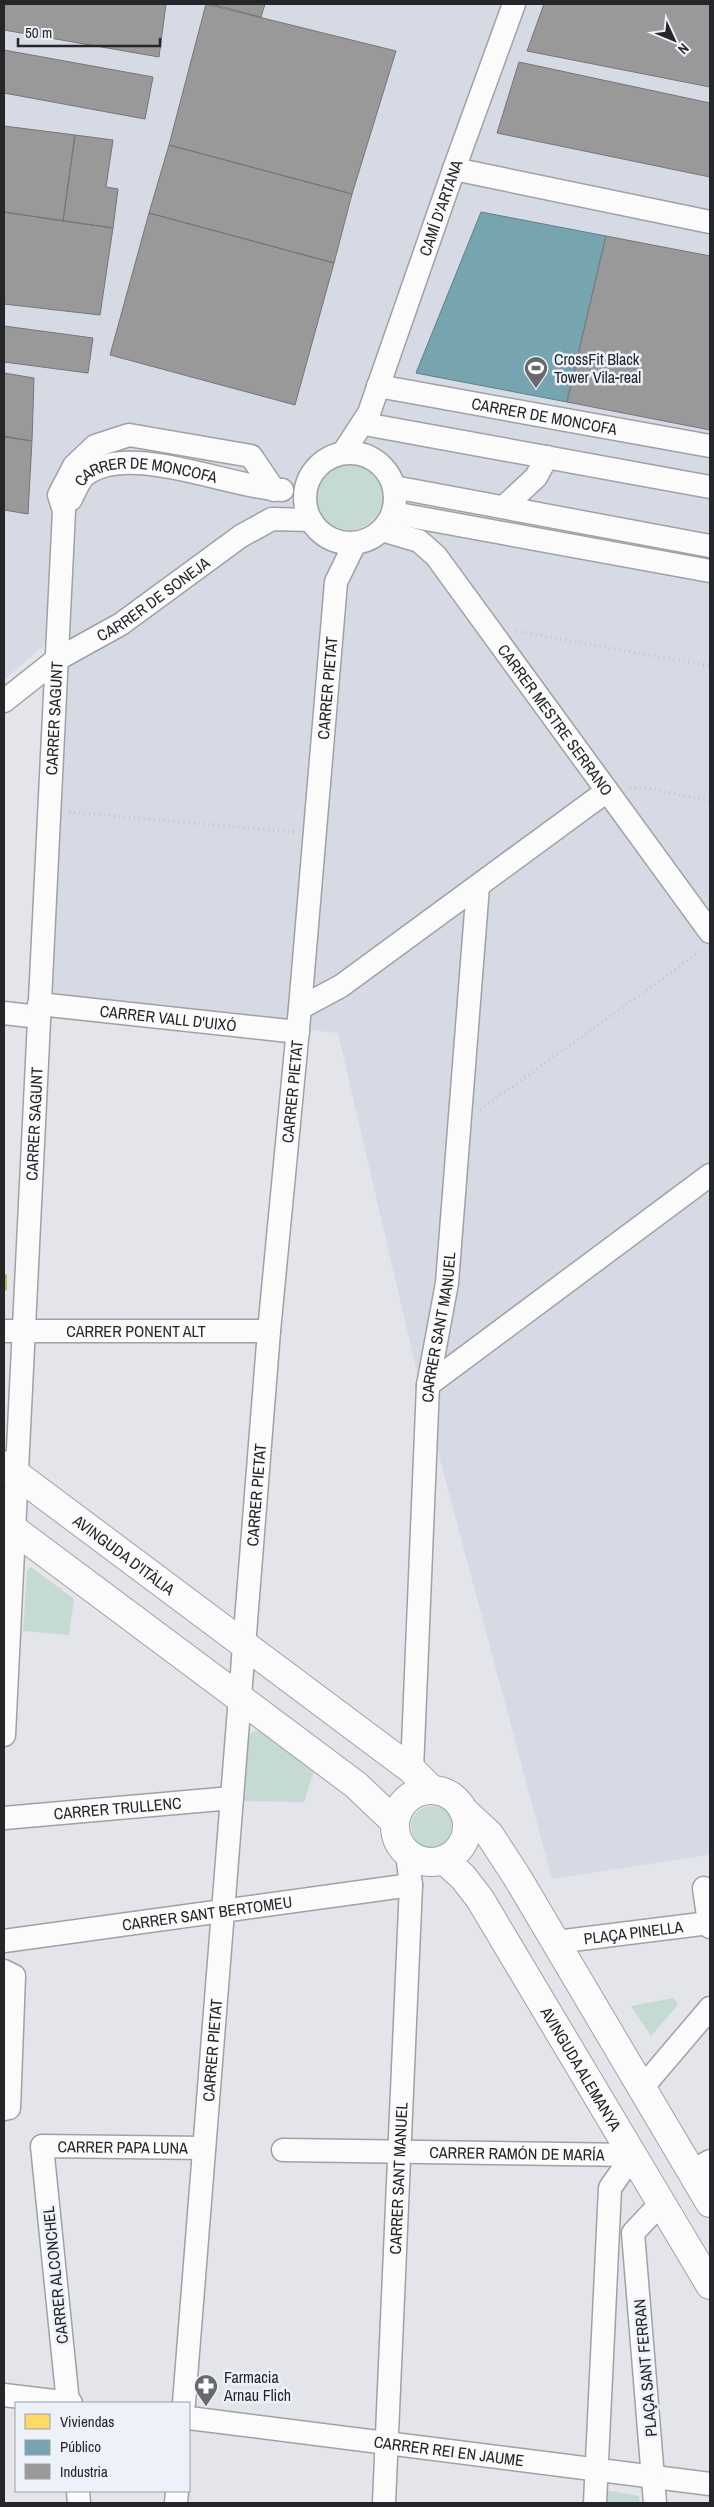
<svg xmlns="http://www.w3.org/2000/svg" width="714" height="2507" font-family="'Archivo Narrow',sans-serif">
<style>
.built{fill:#d6dae5}
.green{fill:#c4dad2}
.homes{fill:#ffd966;stroke:#bea354}
.public{fill:#76a5af;stroke:#5e7f87}
.industry{fill:#999;stroke:#767677}
.lines{fill:none;stroke-linecap:round;stroke-linejoin:round}
.minor-casing{stroke:#a0a1a5;stroke-width:25}
.major-casing{stroke:#a0a1a5;stroke-width:30}
.path{stroke:#c3c4c6;stroke-width:3;stroke-dasharray:1 4;stroke-linecap:butt}
.minor{stroke:#fbfbfc;stroke-width:22}
.major{stroke:#fbfbfc;stroke-width:28}
.labels{text-anchor:middle;dominant-baseline:central;stroke-width:5;stroke-linejoin:round;paint-order:stroke}
.street-label{font-size:16px;fill:#252629;stroke:#edf1fa}
.poi-label{font-size:16px;fill:#252629;stroke:#edf1fa;text-anchor:start}
</style>
<rect width="100%" height="100%" fill="#e3e5ea"/>
<path class="built" d="M 4,4 L 710,4 L 710,1852 L 708,1855 L 552,1879 L 418,1377 L 338,1033 L 49,1004 L 57,634 L 4,680 Z"/>
<path class="green" d="M313 495a35 35 0 1 1 70 0a35 35 0 1 1-70 0Z
M 31,1567 L 74,1599 L 69,1635 L 23,1631 L 27,1570 Z
M 258,1731 L 288,1750 L 314,1771 L 304,1802 L 245,1801 L 247,1741 L 252,1732 Z
M411 1827a21 21 0 1 1 42 0a21 21 0 1 1-42 0Z
M 674,1998 L 678,2005 L 651,2036 L 631,2006 Z
M 601,2489 L 639,2496 L 640,2503 L 601,2503 Z"/>
<path class="homes" d="M 4,1275 L 6,1275 L 6,1290 L 4,1290 Z
M 4,1275 L 6,1275 L 6,1290 L 4,1290 Z"/>
<path class="public" d="M 481,212 L 606,236 L 567,402 L 416,373 Z"/>
<path class="industry" d="M 4,4 L 166,4 L 159,57 L 4,30 Z
M 206,4 L 396,51 L 352,194 L 169,145 Z
M 211,4 L 265,4 L 261,17 Z
M 544,4 L 710,4 L 710,87 L 527,51 Z
M 4,50 L 153,77 L 145,119 L 4,93 Z
M 519,62 L 710,103 L 710,177 L 497,133 Z
M 4,126 L 75,135 L 63,221 L 4,212 Z
M 75,135 L 113,140 L 106,187 L 118,189 L 113,228 L 63,221 Z
M 169,145 L 352,194 L 334,263 L 149,213 Z
M 4,212 L 113,228 L 100,315 L 4,304 Z
M 149,213 L 334,263 L 295,405 L 110,355 Z
M 606,236 L 710,256 L 710,430 L 567,402 Z
M 4,326 L 93,338 L 88,373 L 4,362 Z
M 4,373 L 34,378 L 32,441 L 4,437 Z
M 4,436 L 32,441 L 28,514 L 4,510 Z"/>
<g class="lines">
<g class="minor-casing">
<g id="minor">
<path d="M 454,169 L 710,222"/>
<path id="s1" d="M 378,386 L 710,446"/>
<path d="M 370,425 L 710,487"/>
<path id="s2" d="M 343,453 L 369,413 L 454,169 L 514,4"/>
<circle cx="350" cy="498" r="45"/>
<path d="M 394,487 L 710,546"/>
<path id="s3" d="M 71,499 C 74,493 79,481 84,476 C 126,440 231,488 282,490"/>
<path d="M 504,507 L 536,477 L 547,457"/>
<path d="M 393,513 L 710,571"/>
<path id="s4" d="M 382,530 L 419,541 L 436,556 L 710,932"/>
<path id="s5" d="M 4,701 L 56,660 L 121,624 L 241,536 L 272,519 L 311,520"/>
<path id="s6" d="M 39,1004 L 298,1032"/>
<path d="M 300,1008 L 341,986 L 607,791"/>
<path d="M 4,1013 L 39,1017"/>
<path id="s7" d="M 4,1331 L 269,1331"/>
<path d="M 428,1385 L 710,1175"/>
<path id="s8" d="M 4,1735 L 64,511 L 59,495 L 74,466 L 95,446 L 129,435 L 251,456 L 274,490"/>
<path id="s9" d="M 412,1770 L 428,1385 L 447,1283 L 478,886"/>
<path id="s10" d="M 4,1818 L 232,1798"/>
<path d="M 704,1888 L 709,1923"/>
<path id="s11" d="M 4,1941 L 411,1885"/>
<path id="s12" d="M 556,1942 L 709,1923 L 710,1927"/>
<path d="M 4,1971 L 14,1976 L 9,2108 L 4,2109"/>
<path d="M 642,2088 L 710,2008"/>
<path id="s13" d="M 283,2150 L 633,2155"/>
<path d="M 692,2171 L 710,2161"/>
<path d="M 4,2395 L 71,2403"/>
<path id="s14" d="M 68,2403 L 42,2146 L 204,2148"/>
<path id="s15" d="M 184,2403 L 269,1331 L 300,1008 L 336,582 L 355,543"/>
<path id="s16" d="M 189,2418 L 710,2484"/>
<path d="M 78,2491 L 79,2503"/>
<path d="M 176,2503 L 177,2491"/>
<path id="s17" d="M 384,2503 L 411,1885 L 407,1854"/>
<path d="M 595,2503 L 610,2188 L 633,2155"/>
<path d="M 655,2503 L 633,2233 L 661,2203"/>
</g>
</g>
<g class="major-casing">
<g id="major">
<path id="s18" d="M 4,1465 L 412,1770 L 432,1790"/>
<path d="M 4,1522 L 356,1785 L 395,1822"/>
<circle cx="431" cy="1826" r="36"/>
<path d="M 463,1810 L 489,1834 L 517,1877 L 710,2203"/>
<path id="s19" d="M 444,1860 L 463,1877 L 480,1899 L 710,2285"/>
</g>
</g>
<path class="path" d="M 516,631 L 710,666
M 630,789 L 643,787 L 710,801
M 69,812 L 294,832
M 480,1110 L 702,950"/>
<use href="#minor" class="minor"/>
<use href="#major" class="major"/>
</g>
<defs>
<g id="stadium-pin" transform="scale(1.25)"><path d="M0 17L-7.5 6A9.5 9.5 0 1 1 7.5 6Z" fill="#68696d" stroke="#edf1fa"/><path d="M0-5a6.5 5 0 1 0 0 10a6.5 5 0 1 0 0-10ZM-3.5-1.8h7v3.6h-7Z" fill="#fff"/></g>
<g id="pharmacy-pin" transform="scale(1.25)"><path d="M0 17L-7.5 6A9.5 9.5 0 1 1 7.5 6Z" fill="#68696d" stroke="#edf1fa"/><path d="M-2-6h4v4h4v4h-4v4h-4v-4h-4v-4h4Z" fill="#fff"/></g>
</defs>
<g fill-rule="evenodd">
<use href="#stadium-pin" x="536" y="368"/>
<use href="#pharmacy-pin" x="206" y="2386"/>
</g>
<g class="labels">
<g class="street-label">
<text stroke="none"><textPath href="#s2" startOffset="265">CAMÍ D'ARTANA</textPath></text>
<text stroke="none"><textPath href="#s1" startOffset="169">CARRER DE MONCOFA</textPath></text>
<text stroke="none"><textPath href="#s3" startOffset="90">CARRER DE MONCOFA</textPath></text>
<text stroke="none"><textPath href="#s5" startOffset="181">CARRER DE SONEJA</textPath></text>
<text stroke="none"><textPath href="#s15" startOffset="1721">CARRER PIETAT</textPath></text>
<text stroke="none"><textPath href="#s8" startOffset="1018">CARRER SAGUNT</textPath></text>
<text stroke="none"><textPath href="#s4" startOffset="264">CARRER MESTRE SERRANO</textPath></text>
<text stroke="none"><textPath href="#s6" startOffset="130">CARRER VALL D'UIXÓ</textPath></text>
<text stroke="none"><textPath href="#s15" startOffset="1316">CARRER PIETAT</textPath></text>
<text stroke="none"><textPath href="#s8" startOffset="612">CARRER SAGUNT</textPath></text>
<text stroke="none"><textPath href="#s9" startOffset="444">CARRER SANT MANUEL</textPath></text>
<text stroke="none"><textPath href="#s7" startOffset="132">CARRER PONENT ALT</textPath></text>
<text stroke="none"><textPath href="#s15" startOffset="911">CARRER PIETAT</textPath></text>
<text stroke="none"><textPath href="#s18" startOffset="150">AVINGUDA D'ITÀLIA</textPath></text>
<text stroke="none"><textPath href="#s10" startOffset="114">CARRER TRULLENC</textPath></text>
<text stroke="none"><textPath href="#s11" startOffset="205">CARRER SANT BERTOMEU</textPath></text>
<text stroke="none"><textPath href="#s12" startOffset="78">PLAÇA PINELLA</textPath></text>
<text stroke="none"><textPath href="#s15" startOffset="354">CARRER PIETAT</textPath></text>
<text stroke="none"><textPath href="#s19" startOffset="251">AVINGUDA ALEMANYA</textPath></text>
<text stroke="none"><textPath href="#s14" startOffset="339">CARRER PAPA LUNA</textPath></text>
<text stroke="none"><textPath href="#s13" startOffset="234">CARRER RAMÓN DE MARÍA</textPath></text>
<text stroke="none"><textPath href="#s17" startOffset="325">CARRER SANT MANUEL</textPath></text>
<text transform="translate(55 2275) rotate(-96)">CARRER ALCONCHEL</text>
<text transform="translate(645 2368) rotate(-95)">PLAÇA SANT FERRAN</text>
<text stroke="none"><textPath href="#s16" startOffset="262">CARRER REI EN JAUME</textPath></text>
</g>
<g class="poi-label">
<text x="554" y="359">CrossFit Black<tspan x="554" dy="18">Tower Vila-real</tspan></text>
<text x="224" y="2377">Farmacia<tspan x="224" dy="18">Arnau Flich</tspan></text>
</g>
</g>
<rect width="714" height="2507" fill="none" stroke="#252629" stroke-width="10"/>
<rect x="15" y="2402" width="175" height="90" fill="#edf1fa" stroke="#9da0a6"/>
<rect x="25" y="2414" width="25" height="15" fill="#ffd966" stroke="#9da0a6"/>
<text x="60" y="2427" font-size="15" fill="#252629">Viviendas</text>
<rect x="25" y="2440" width="25" height="15" fill="#76a5af" stroke="#9da0a6"/>
<text x="60" y="2452" font-size="15" fill="#252629">Público</text>
<rect x="25" y="2464" width="25" height="15" fill="#999999" stroke="#9da0a6"/>
<text x="60" y="2477" font-size="15" fill="#252629">Industria</text>
<g transform="translate(674 40) rotate(134)" stroke="#edf1fa" stroke-width="4" paint-order="stroke">
<path d="M0-4L9 19L0 12L-9 19Z" fill="#252629"/>
<text y="-8" font-size="14" font-weight="bold" text-anchor="middle" fill="#252629">N</text>
</g>
<path d="M18 38v8h142v-8" fill="none" stroke="#252629" stroke-width="2.5"/>
<text x="25" y="38" font-size="15" fill="#252629" stroke="#edf1fa" stroke-width="4" paint-order="stroke">50 m</text>
</svg>
